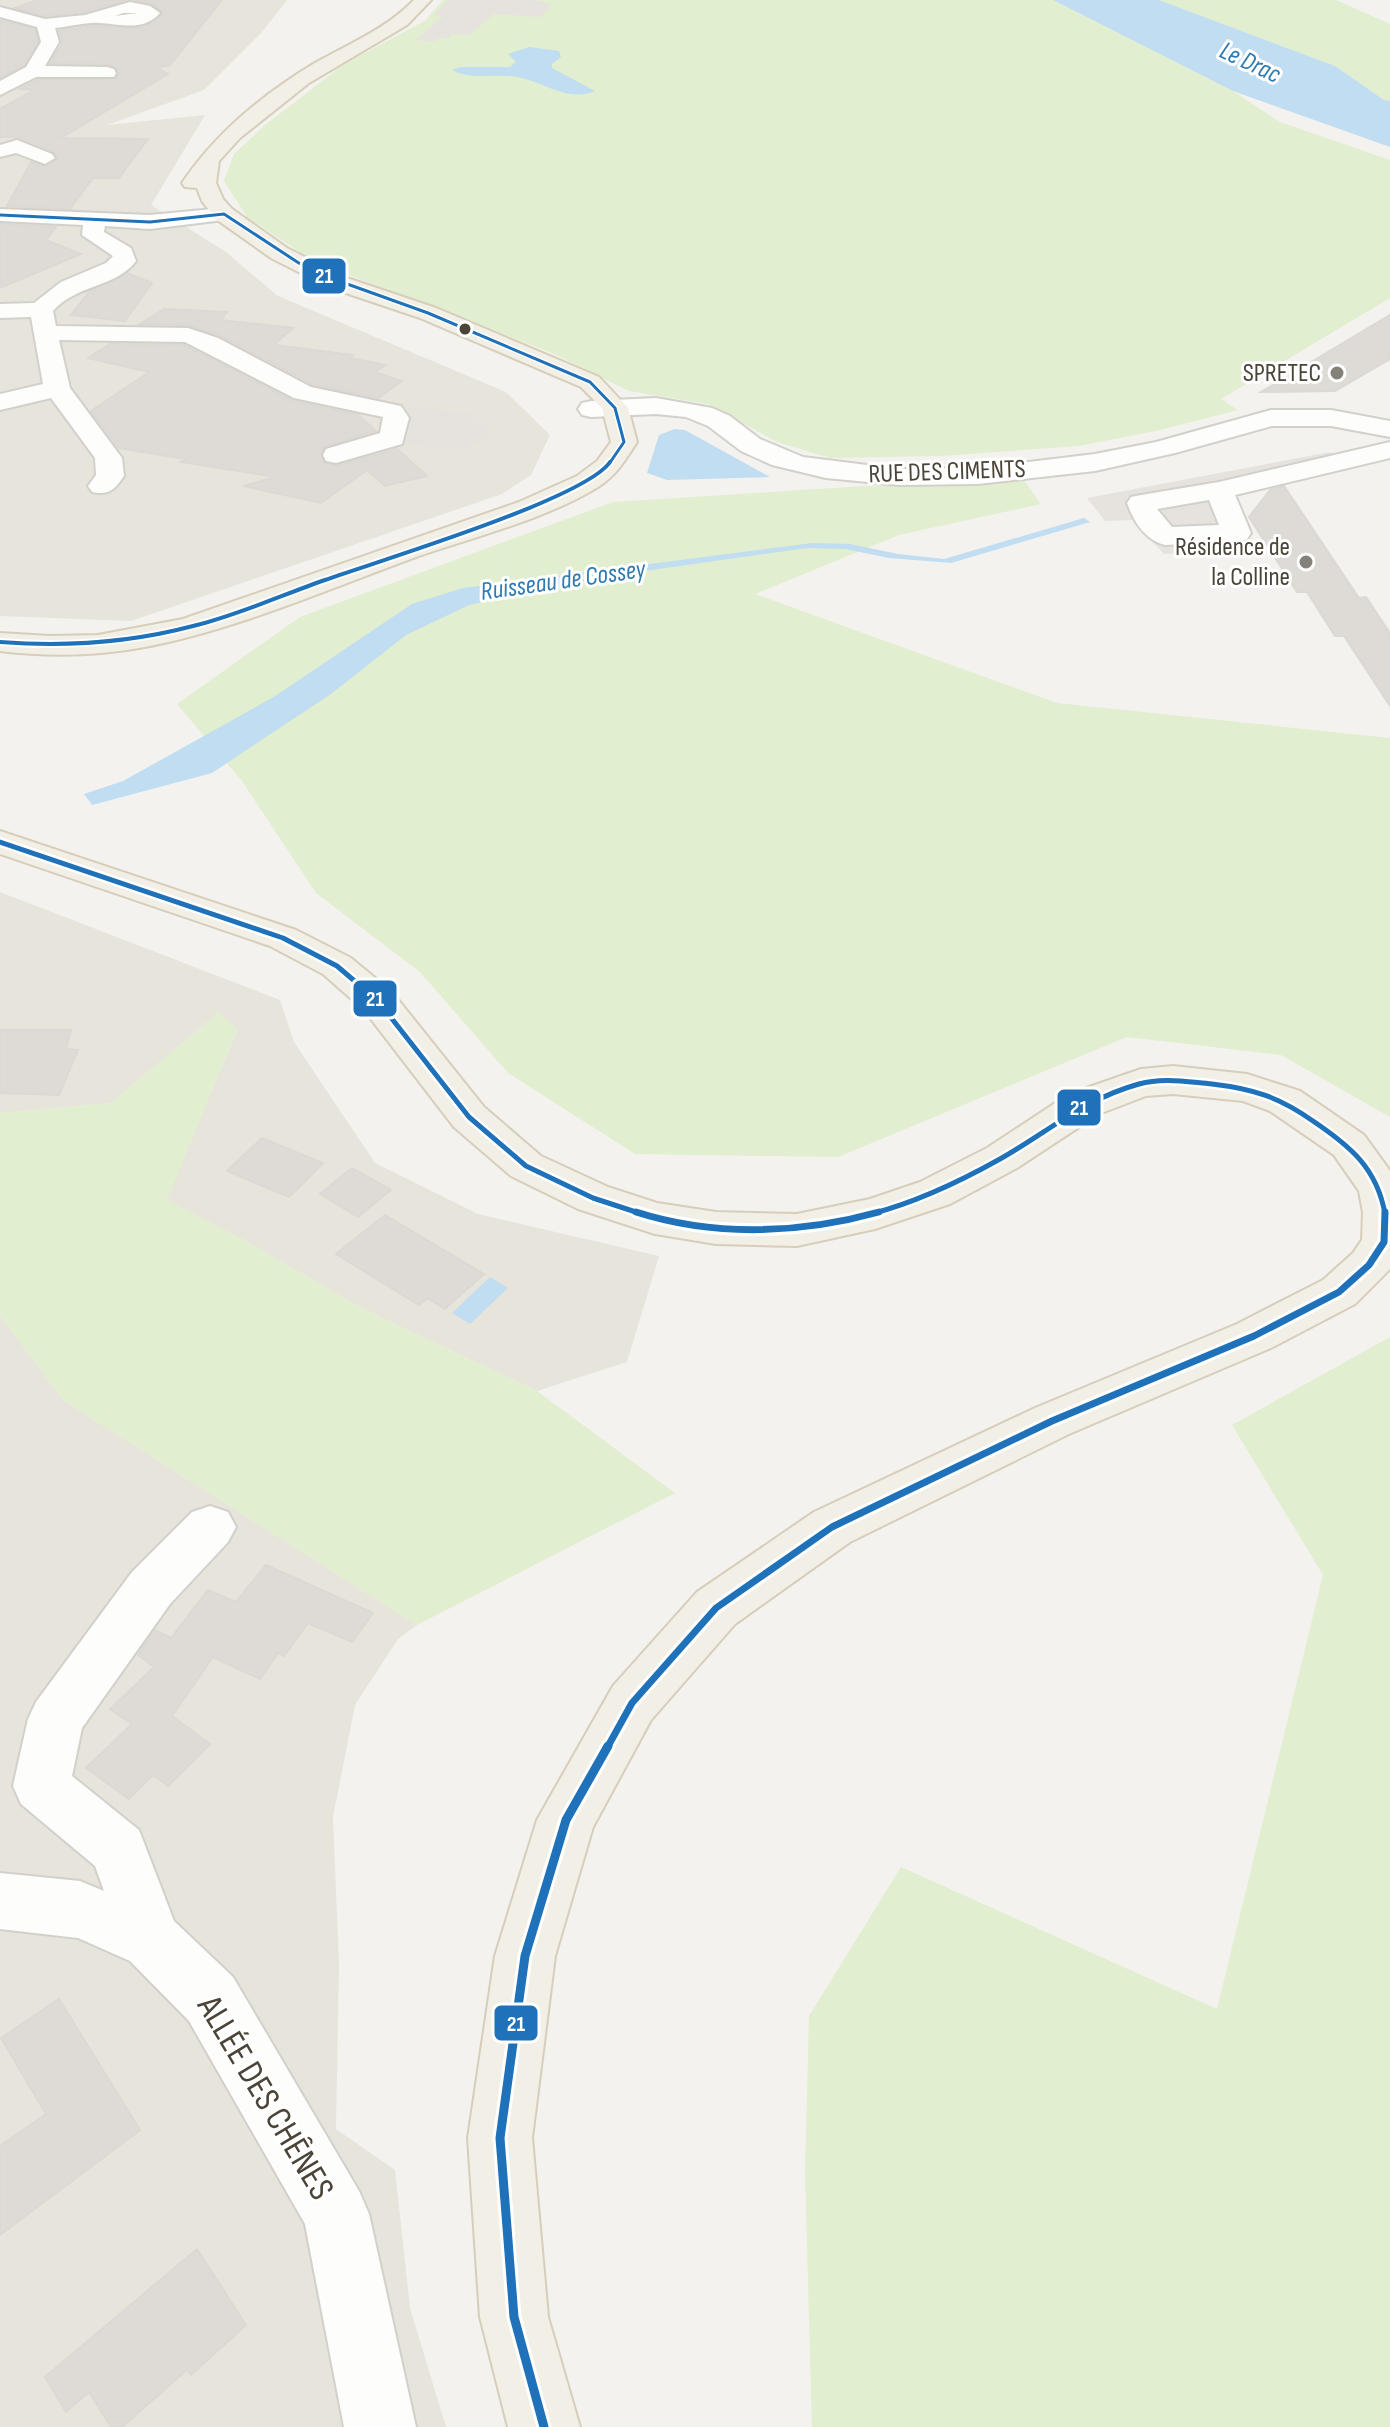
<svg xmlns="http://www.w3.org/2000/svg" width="1390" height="2427" font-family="'Sofia Sans Condensed',sans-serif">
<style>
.residential{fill:#e7e4dc}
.green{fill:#e1eecf}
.parking{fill:#e6e3df}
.water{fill:#c0ddf1}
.building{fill:#dedbd6;stroke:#dcd9d4;stroke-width:2}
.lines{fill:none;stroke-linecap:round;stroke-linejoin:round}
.minor-casing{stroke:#d2d0cb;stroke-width:4}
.major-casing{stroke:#d6cebb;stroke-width:4}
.minor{fill:#fdfdfc;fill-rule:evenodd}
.major{fill:#f2efe6;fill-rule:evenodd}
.bus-1-far4-casing{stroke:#fff;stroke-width:6}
.bus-1-far3-casing{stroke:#fff;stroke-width:8}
.bus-1-far2-casing{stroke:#fff;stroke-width:10}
.bus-1-far1-casing{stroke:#fff;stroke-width:13}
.bus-1-casing{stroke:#fff;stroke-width:15}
.bus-1-far4{stroke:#1f72b9;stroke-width:3}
.bus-1-far3{stroke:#1f72b9;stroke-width:4}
.bus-1-far2{stroke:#1f72b9;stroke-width:5}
.bus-1-far1{stroke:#1f72b9;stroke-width:7}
.bus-1{stroke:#1f72b9;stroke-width:9}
.bus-dot{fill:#4b4439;stroke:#fff;stroke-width:3}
.poi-dot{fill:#868178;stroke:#fff;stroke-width:3}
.labels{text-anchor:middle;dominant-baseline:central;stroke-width:6;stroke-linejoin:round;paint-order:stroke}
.far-water-label{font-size:26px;font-style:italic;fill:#2e7ab2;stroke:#fff}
.far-poi-label{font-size:26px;fill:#4b4439;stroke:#fff;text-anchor:end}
.far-street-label{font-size:26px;fill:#4b4439;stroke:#fff}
.near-street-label{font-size:36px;fill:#4b4439;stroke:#fff}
.line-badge{stroke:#fff;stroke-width:3}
.badge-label{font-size:22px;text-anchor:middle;font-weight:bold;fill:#fff}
</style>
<rect width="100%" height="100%" fill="#f4f2ee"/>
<path class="residential" d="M 0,0 L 287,0 L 262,32 L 204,90 L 107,125 L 205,115 L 151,205 L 226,252 L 278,296 L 506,392 L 550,435 L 531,475 L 502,494 L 131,621 L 0,616 Z
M 0,892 L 280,1000 L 294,1042 L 375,1163 L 478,1214 L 659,1256 L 627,1362 L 537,1391 L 361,1308 L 240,1238 L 166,1200 L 237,1030 L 218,1013 L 111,1103 L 0,1113 Z
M 0,1315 L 63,1400 L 417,1625 L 398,1639 L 355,1705 L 333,1817 L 339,1964 L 336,2129 L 395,2170 L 410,2308 L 446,2427 L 0,2427 Z"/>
<path class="green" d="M 443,0 L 1053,0 L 1233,91 L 1280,122 L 1390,160 L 1390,298 L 1221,399 L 1238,410 L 1156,431 L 1078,446 L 941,456 L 830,458 L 777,442 L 708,404 L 629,391 L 552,353 L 315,262 L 247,217 L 224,181 L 234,154 L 265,125 L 343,65 L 426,20 Z
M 1159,0 L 1336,0 L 1390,24 L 1390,101 L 1384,100 L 1335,66 Z
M 1021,476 L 1041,504 L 899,535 L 755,594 L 1057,703 L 1390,738 L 1390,1117 L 1281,1055 L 1127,1037 L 838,1157 L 635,1154 L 508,1073 L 420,972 L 316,893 L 242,781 L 177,704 L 300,617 L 613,502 Z
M 218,1013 L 237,1029 L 167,1200 L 240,1238 L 361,1308 L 537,1391 L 675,1493 L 417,1625 L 63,1400 L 0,1315 L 0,1113 L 111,1103 Z
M 1390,1337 L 1390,2427 L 812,2427 L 805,2172 L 809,2016 L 901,1867 L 1217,2009 L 1323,1575 L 1232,1425 Z"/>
<path class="parking" d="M 448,0 L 534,0 L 552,4 L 541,17 L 494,14 L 469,35 L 452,34 L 448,38 L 439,38 L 433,42 L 416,40 L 443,16 L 434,15 Z
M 399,406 L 474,414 L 471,422 L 494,424 L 477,444 L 456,449 L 404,444 Z
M 1330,452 L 1344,461 L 1219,491 L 1244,550 L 1164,554 L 1132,520 L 1105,521 L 1087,498 Z"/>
<path class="water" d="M 1053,0 L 1159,0 L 1335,66 L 1384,100 L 1390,101 L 1390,147 L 1233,91 Z
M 529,47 L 559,51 L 561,57 L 552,64 L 552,68 L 595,91 C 566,104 538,77 509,76 C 490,75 468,79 452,70 L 461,67 L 510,67 L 516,62 L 508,54 Z
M 675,429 L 685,430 L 770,477 L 667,480 L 647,473 L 659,435 Z
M 1084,518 L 1090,522 L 951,563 L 889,558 L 845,549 L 807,548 L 609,576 L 469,605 L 406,635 L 331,694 L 212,773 L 92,805 L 84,794 L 123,781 L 272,698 L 412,604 L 463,588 L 812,543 L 850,544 L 898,554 L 944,559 Z
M 490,1277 L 508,1288 L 470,1324 L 452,1313 Z"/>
<path class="building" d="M 37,0 L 126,0 L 84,12 L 45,16 L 15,8 Z
M 135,0 L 222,0 L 170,65 L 157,68 L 168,74 L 61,138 L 148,139 L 119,178 L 93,178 L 70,209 L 7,206 L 31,162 L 47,167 L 58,159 L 53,151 L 18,137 L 0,137 L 0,109 L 35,90 L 20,89 L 37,80 L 117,78 L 117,68 L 108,64 L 50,63 L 62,44 L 59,31 L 94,26 L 139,28 L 162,15 L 162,11 L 152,4 Z
M 0,20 L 35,29 L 38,42 L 24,65 L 0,78 Z
M 0,224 L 56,227 L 46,240 L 81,254 L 0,288 Z
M 127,273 L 152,283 L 125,321 L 71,315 L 89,292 Z
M 164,309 L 227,312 L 221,320 L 293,328 L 274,345 L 353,355 L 350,358 L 385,365 L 375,372 L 402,381 L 378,398 L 312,384 L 219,335 L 188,325 L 140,324 Z
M 1390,315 L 1390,359 L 1335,391 L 1261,392 Z
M 110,344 L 184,345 L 293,401 L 358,415 L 376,431 L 325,446 L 320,454 L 323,462 L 337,466 L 397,449 L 427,476 L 385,486 L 367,470 L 321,503 L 243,486 L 276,477 L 181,462 L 186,459 L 119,448 L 91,411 L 149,372 L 88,358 Z
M 1284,486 L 1359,598 L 1366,597 L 1390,633 L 1390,706 L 1344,636 L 1335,636 L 1307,592 L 1297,592 L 1249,517 L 1270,490 Z
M 0,1030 L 71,1030 L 66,1049 L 78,1050 L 59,1095 L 0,1093 Z
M 262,1138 L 323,1163 L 289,1197 L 227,1171 Z
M 352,1168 L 391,1190 L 358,1217 L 320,1194 Z
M 385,1215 L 484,1274 L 445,1309 L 427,1298 L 419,1305 L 336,1254 Z
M 266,1565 L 373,1613 L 352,1642 L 308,1623 L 284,1656 L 278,1653 L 260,1679 L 213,1657 L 172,1716 L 210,1744 L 168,1786 L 153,1775 L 129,1799 L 86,1768 L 132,1724 L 110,1709 L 154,1667 L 138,1655 L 155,1630 L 171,1638 L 208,1590 L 236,1602 Z
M 59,1999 L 140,2130 L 0,2235 L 0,2146 L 46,2114 L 1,2038 Z
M 197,2249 L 246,2325 L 191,2375 L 187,2370 L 122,2427 L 111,2427 L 89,2392 L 66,2412 L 45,2377 Z"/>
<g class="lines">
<g class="minor-casing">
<path id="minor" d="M 130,2 L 150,6 L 160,13 C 143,32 121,24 99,23 C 86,22 69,27 55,28 L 59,42 L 45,66 L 107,67 L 114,69 L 116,73 L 114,77 L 36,77 L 0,95 L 0,81 L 26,67 L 41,42 L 37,27 L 0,17 L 0,7 L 45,19 L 85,15 ZM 123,13 L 138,13 L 115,16 Z
M 17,140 L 52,154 L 55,158 L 45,164 L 16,153 L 0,157 L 0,145 Z
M 224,208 L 232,209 L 235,214 L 232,219 L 150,229 L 105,226 L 104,232 L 131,248 L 136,261 C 117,287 75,285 53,311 L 56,326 L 188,328 L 218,338 L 311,387 L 401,406 L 409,418 L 402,444 L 336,463 L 326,461 L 323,455 L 326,449 L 380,433 L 383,417 L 294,398 L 185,342 L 59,340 L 70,388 L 122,458 L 124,476 C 115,489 109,496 92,492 L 88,486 L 96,475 L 95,458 L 51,398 L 0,410 L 0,394 L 43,384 L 31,317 L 0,318 L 0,304 L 34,303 L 61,282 L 106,263 L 113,256 L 82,235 L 83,225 L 0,221 L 0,209 L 150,215 Z
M 656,398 L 712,408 L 730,416 L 760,439 L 803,457 L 899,469 L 978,468 L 1095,454 L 1156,442 L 1271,410 L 1331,410 L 1390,421 L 1390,437 L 1331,426 L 1272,426 L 1175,453 L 1095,471 L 978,484 L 899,485 L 826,478 L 772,465 L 741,451 L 708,426 L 686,417 L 656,414 L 591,417 L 582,415 L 578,409 L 582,403 L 591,401 Z
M 1390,442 L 1390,458 L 1235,495 L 1251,533 L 1247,539 L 1237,542 L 1165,545 C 1145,540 1134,522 1127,503 L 1131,497 L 1141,495 L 1219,482 ZM 1209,500 L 1219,525 L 1172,527 L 1157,509 Z
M 210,1506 L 228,1512 L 236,1527 L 228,1542 L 170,1604 L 82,1728 L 72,1776 L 139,1830 L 174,1921 L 233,1977 L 359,2191 L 369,2214 L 416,2427 L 344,2427 L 305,2224 L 189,2021 L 130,1961 L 78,1938 L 0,1929 L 0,1873 L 80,1881 L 104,1891 L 95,1866 L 21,1804 L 13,1786 L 28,1719 L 36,1702 L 132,1572 L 192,1512 Z"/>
</g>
<g class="major-casing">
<path id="major" d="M 414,0 L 431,0 L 407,25 L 309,83 L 240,138 L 219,161 L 216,183 L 223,199 L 232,209 L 287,248 L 344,277 L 436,308 L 599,377 L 628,408 L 637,442 C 626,459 616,476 598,487 C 546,519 474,537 416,557 C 328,589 238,629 145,647 C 97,656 49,657 0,651 L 0,633 L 50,636 L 98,635 L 183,619 L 519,502 L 577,476 L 597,461 L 611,442 L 602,408 L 581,387 L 420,318 L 328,287 L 271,258 L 216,219 L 202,201 L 197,188 L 185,187 L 182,183 C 216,133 263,94 315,63 C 349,44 386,29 414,0 Z
M 0,831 L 296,930 L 351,958 L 392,992 L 484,1107 L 541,1156 L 608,1187 L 657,1203 L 716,1212 L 797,1214 L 870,1199 L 920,1182 L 987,1148 L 1069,1094 L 1141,1069 L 1173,1066 L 1247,1074 L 1300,1091 L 1364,1135 L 1390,1171 L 1390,1269 L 1355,1304 L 1271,1348 L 1069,1434 L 850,1542 L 735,1624 L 651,1720 L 593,1827 L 555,1956 L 532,2138 L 548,2317 L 580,2427 L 508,2427 L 480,2317 L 468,2138 L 495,1956 L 537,1820 L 613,1686 L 697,1592 L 814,1512 L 1035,1408 L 1237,1324 L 1323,1280 L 1353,1253 L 1362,1240 L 1363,1213 L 1359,1191 L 1334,1155 L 1270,1111 L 1243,1101 L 1173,1094 L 1146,1096 L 1099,1114 L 1017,1168 L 950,1204 L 875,1229 L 797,1246 L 716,1244 L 655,1234 L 578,1209 L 511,1176 L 454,1127 L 364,1010 L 323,974 L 270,946 L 0,854 Z"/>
</g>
<use href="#minor" class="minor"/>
<use href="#major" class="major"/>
<g class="bus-1-far4-casing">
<path id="bus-1-far4" d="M 0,215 L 150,222 L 224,214 L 311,271 L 428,313 L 590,382 L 615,408 L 624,442 L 609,464"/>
</g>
<g class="bus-1-far3-casing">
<path id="bus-1-far3" d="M 0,642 C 66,647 129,643 193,626 C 238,615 282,595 325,580 C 378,561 585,499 610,462"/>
</g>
<g class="bus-1-far2-casing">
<path id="bus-1-far2" d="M 0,842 L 283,938 L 337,966 L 378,1001 L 469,1117 L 526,1166 L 593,1198 L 642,1214
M 871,1214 C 917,1202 959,1182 1000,1159 C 1048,1132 1084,1099 1139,1084 C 1163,1077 1188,1082 1212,1084 C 1254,1089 1279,1097 1313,1121 C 1350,1146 1377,1168 1385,1214"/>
</g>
<g class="bus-1-far1-casing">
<path id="bus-1-far1" d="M 636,1212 C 714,1237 800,1234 879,1212
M 607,1748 L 632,1703 L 716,1608 L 832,1527 L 1052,1421 L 1254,1336 L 1339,1292 L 1369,1265 L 1384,1242 L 1385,1212"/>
</g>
<g class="bus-1-casing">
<path id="bus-1" d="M 544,2427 L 514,2317 L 500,2138 L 525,1956 L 566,1820 L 608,1746"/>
</g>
<use href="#bus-1-far4" class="bus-1-far4"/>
<use href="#bus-1-far3" class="bus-1-far3"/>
<use href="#bus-1-far2" class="bus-1-far2"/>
<use href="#bus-1-far1" class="bus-1-far1"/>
<use href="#bus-1" class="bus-1"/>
</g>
<circle class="bus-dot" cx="465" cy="329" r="7"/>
<g class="poi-dot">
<circle cx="1337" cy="373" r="8"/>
<circle cx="1306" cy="562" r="8"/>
</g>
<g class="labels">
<g class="far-water-label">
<text transform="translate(1250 63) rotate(25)">Le Drac</text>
<text transform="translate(563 581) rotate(-8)">Ruisseau de Cossey</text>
</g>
<g class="far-poi-label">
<text x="1321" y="373">SPRETEC</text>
<text x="1290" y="547">Résidence de<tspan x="1290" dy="30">la Colline</tspan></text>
</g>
<g class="far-street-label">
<text transform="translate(947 472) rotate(-2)">RUE DES CIMENTS</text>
</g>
<g class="near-street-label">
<text transform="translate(265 2098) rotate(59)">ALLÉE DES CHÊNES</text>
</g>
</g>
<g class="line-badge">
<rect x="301" y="257" width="46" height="38" rx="8" fill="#1f72b9"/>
<rect x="352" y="979" width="46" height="39" rx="8" fill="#1f72b9"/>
<rect x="1056" y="1088" width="46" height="39" rx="8" fill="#1f72b9"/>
<rect x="493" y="2004" width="46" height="38" rx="8" fill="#1f72b9"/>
</g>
<g class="badge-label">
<text x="324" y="283">21</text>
<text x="375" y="1006">21</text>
<text x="1079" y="1115">21</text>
<text x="516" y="2031">21</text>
</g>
</svg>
